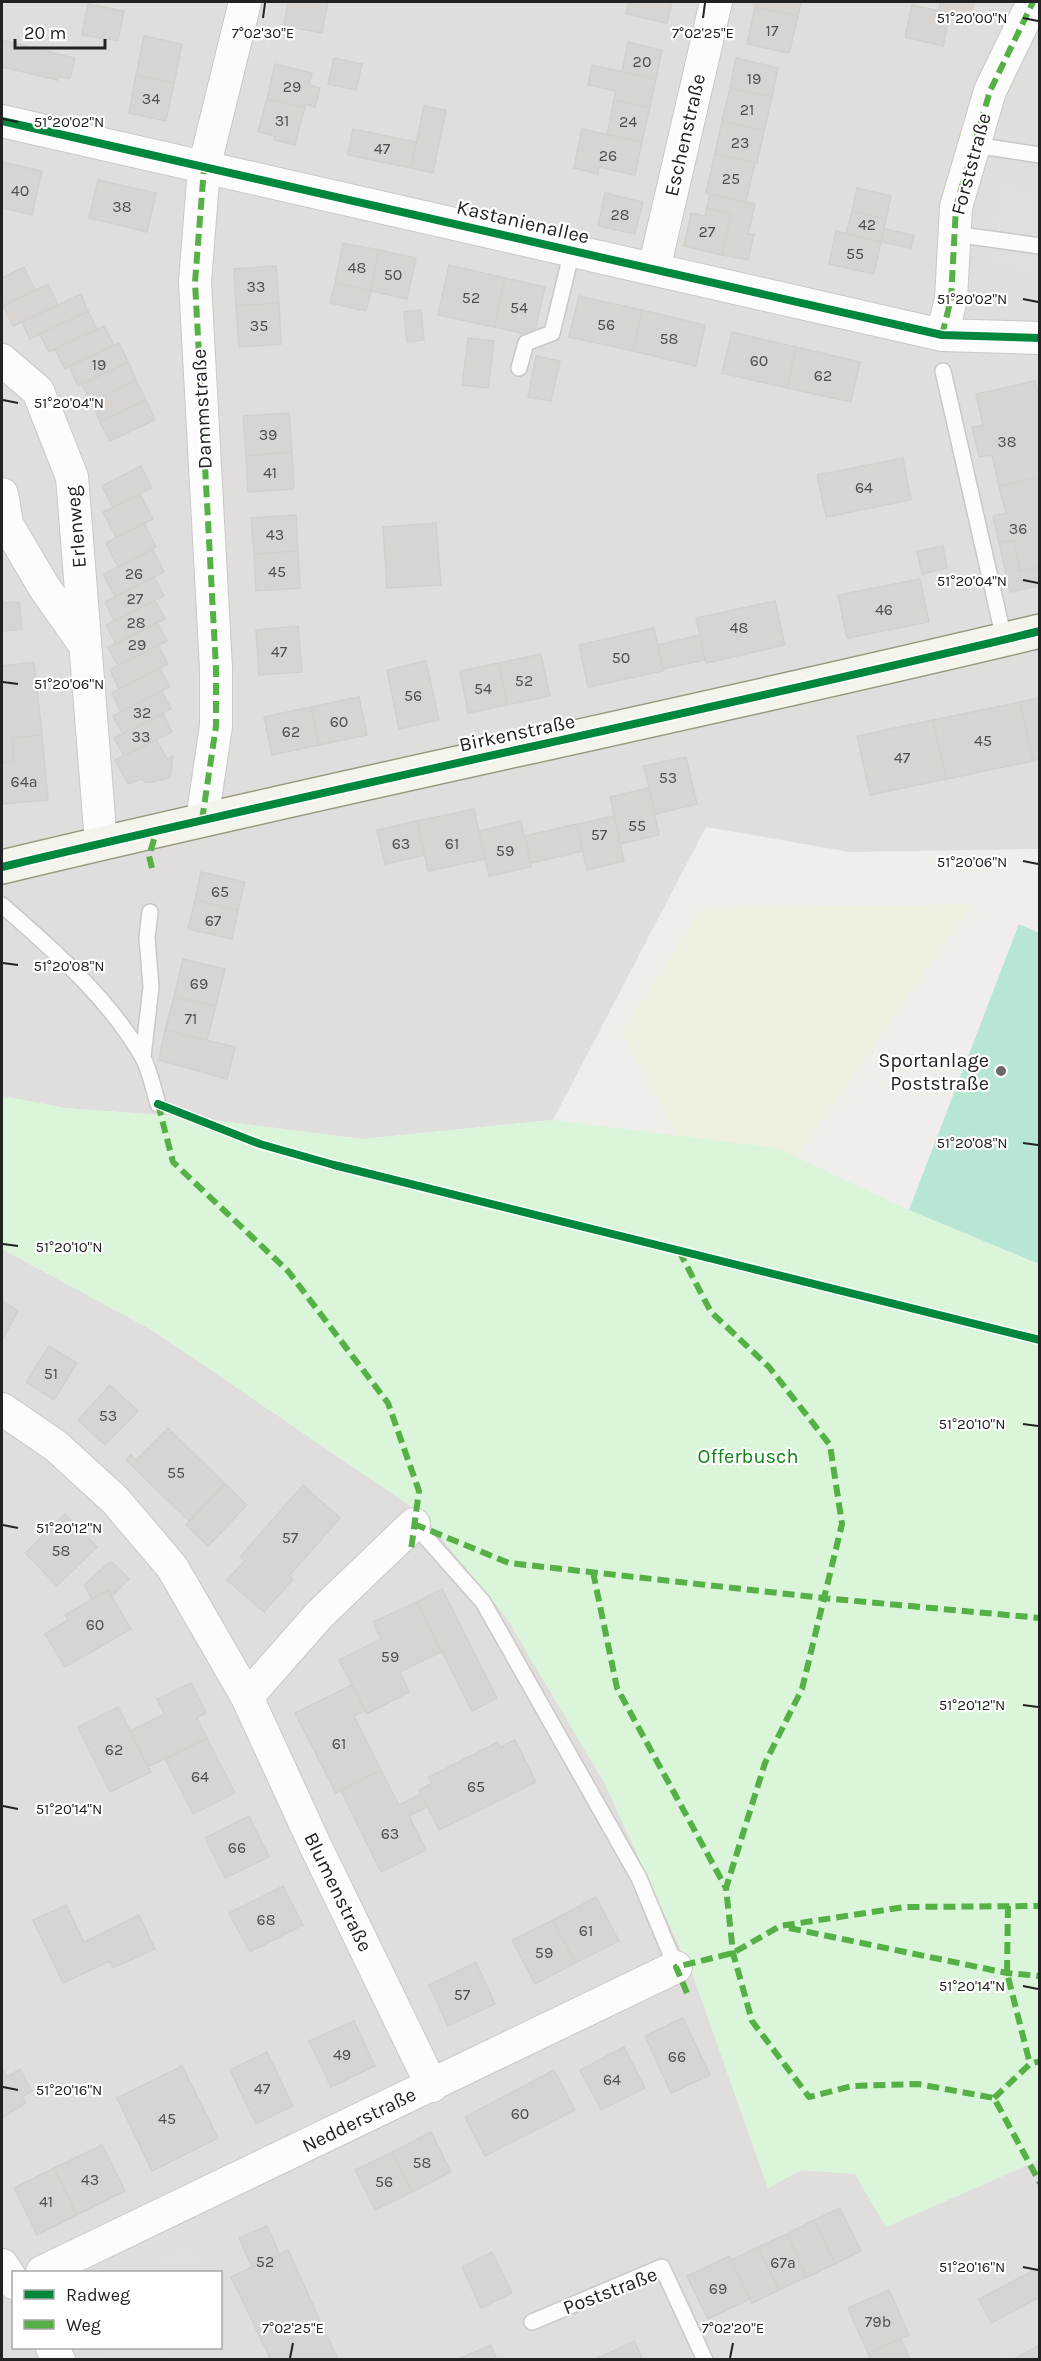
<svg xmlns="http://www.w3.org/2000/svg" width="1041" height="2361" font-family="Karla,sans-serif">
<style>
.residential{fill:#dfdedc;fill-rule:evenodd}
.farmland{fill:#efefdf}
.park{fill:#daf5da}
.pitch{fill:#b7e6d2}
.parking{fill:#e0dfde}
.building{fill:#d7d4d2;stroke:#d3d0cc;stroke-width:1.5}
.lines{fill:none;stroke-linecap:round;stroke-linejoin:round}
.lane-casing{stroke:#c9c8c7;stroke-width:18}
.street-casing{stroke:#c9c8c7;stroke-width:34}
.secondary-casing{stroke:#999a82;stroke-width:36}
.lane{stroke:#fdfcfc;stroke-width:15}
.street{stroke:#fdfcfc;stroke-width:32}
.secondary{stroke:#f4f4ed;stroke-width:33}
.quiet{stroke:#55b145;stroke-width:6;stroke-dasharray:12 6;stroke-linecap:butt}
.cycleway-casing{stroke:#fff;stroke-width:11}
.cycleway{stroke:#00873e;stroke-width:8}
.ticks{fill:none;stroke:#222;stroke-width:2}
.poi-dot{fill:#6a6968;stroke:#fff;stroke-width:2}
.labels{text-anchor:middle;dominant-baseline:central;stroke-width:4.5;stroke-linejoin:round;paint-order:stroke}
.number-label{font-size:16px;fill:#4f4e4e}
.street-label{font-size:20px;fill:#222;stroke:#fff}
.poi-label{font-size:20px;fill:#222;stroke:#fff;text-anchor:end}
.park-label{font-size:20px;fill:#0c8416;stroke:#fff}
.ticks-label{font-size:15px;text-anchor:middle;fill:#222;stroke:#fff;stroke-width:4.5;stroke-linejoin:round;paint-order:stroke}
</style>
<rect width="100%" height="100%" fill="#f0eeeb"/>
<path class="residential" d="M 2,2 L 1039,2 L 1039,849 L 850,852 L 706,827 L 553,1120 L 363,1139 L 188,1117 L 65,1108 L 2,1096 Z
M 2,1249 L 152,1330 L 422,1514 L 506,1617 L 604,1782 L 694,1978 L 768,2188 L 801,2170 L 855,2174 L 886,2227 L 1039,2160 L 1039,2359 L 2,2359 ZM 14,2272 L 220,2272 L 220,2348 L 14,2348 Z"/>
<path class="farmland" d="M 972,904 L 796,1157 L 777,1148 L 677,1136 L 622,1032 L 702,909 Z"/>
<path class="park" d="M 2,1096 L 65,1108 L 188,1117 L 363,1139 L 553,1120 L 777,1148 L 909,1210 L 1039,1265 L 1039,2160 L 886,2227 L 855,2174 L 801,2170 L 768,2188 L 694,1978 L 604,1782 L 506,1617 L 422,1514 L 152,1330 L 2,1249 Z"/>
<path class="pitch" d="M 1019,924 L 1039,933 L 1039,1264 L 909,1210 Z"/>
<path class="parking" d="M 1002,188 L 1039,193 L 1039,269 L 991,262 Z
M 190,2247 L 204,2272 L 143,2272 Z
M 101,2348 L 177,2348 L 155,2360 L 108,2359 Z"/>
<path class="building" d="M 288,2 L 328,2 L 322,33 L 284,26 Z
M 629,2 L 672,2 L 667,23 L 626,14 Z
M 756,2 L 801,2 L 798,16 L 755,7 Z
M 940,2 L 974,2 L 971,17 L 939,11 Z
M 88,4 L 124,11 L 118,41 L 82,35 Z
M 912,5 L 950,13 L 943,46 L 905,37 Z
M 755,7 L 798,16 L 789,53 L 747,44 Z
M 144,36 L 182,44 L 174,83 L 136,75 Z
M 2,40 L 75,58 L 70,79 L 59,77 L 58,80 L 2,67 Z
M 628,42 L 662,50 L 656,79 L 622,72 Z
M 334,58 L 362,64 L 356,90 L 328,84 Z
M 736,58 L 778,68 L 772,97 L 730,88 Z
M 275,64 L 312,73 L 309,85 L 320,88 L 315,107 L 305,104 L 305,107 L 267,99 Z
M 592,65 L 656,79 L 650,107 L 614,100 L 616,91 L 588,85 Z
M 136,75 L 174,83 L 166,121 L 129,113 Z
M 730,88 L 772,97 L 764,131 L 722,121 Z
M 267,99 L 305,107 L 295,145 L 274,140 L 275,136 L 258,132 Z
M 614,100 L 650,107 L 642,142 L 607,135 Z
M 424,106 L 446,110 L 433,173 L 411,168 Z
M 722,121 L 764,131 L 757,163 L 715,154 Z
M 353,129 L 416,142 L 411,168 L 348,155 Z
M 582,129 L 642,142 L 635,175 L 599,167 L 598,174 L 574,168 Z
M 715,154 L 755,162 L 746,202 L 706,193 Z
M 2,162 L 42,171 L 32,215 L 2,208 Z
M 98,180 L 156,193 L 147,232 L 89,218 Z
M 857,188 L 891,196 L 886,219 L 852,211 Z
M 605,193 L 643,202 L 635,234 L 598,226 Z
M 710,194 L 755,204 L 748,234 L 754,234 L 748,260 L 722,255 L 731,214 L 707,208 Z
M 707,208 L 731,214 L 722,255 L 684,246 L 691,213 L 705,216 Z
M 852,211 L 886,219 L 881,242 L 846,234 Z
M 884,229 L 914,235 L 911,248 L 881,242 Z
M 836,231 L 881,242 L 874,274 L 829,264 Z
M 343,243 L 379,250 L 371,291 L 335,283 Z
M 379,250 L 416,258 L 407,299 L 371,291 Z
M 449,265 L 505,278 L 494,327 L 438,315 Z
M 276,266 L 279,303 L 236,306 L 234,269 Z
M 24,267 L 35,290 L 2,306 L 2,278 Z
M 505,278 L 545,287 L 534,336 L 494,327 Z
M 335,283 L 371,291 L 366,311 L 330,303 Z
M 48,284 L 58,305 L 13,326 L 3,306 Z
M 81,294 L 88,311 L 30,339 L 22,322 Z
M 579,296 L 642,310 L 633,351 L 569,337 Z
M 279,303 L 281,344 L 239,347 L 236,306 Z
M 421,310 L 424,340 L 407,342 L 404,312 Z
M 642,310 L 705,325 L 696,366 L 633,351 Z
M 88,311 L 97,329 L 49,352 L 40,334 Z
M 104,326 L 114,345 L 65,369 L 55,349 Z
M 732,332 L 796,347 L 787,388 L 722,373 Z
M 468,338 L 494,341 L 488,388 L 462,385 Z
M 119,343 L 128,362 L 78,386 L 69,366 Z
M 796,347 L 860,362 L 851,402 L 787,388 Z
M 536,356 L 560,361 L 551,401 L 528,397 Z
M 128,362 L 136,380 L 91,402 L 82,384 Z
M 136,380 L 146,400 L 100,422 L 91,402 Z
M 1035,381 L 1040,400 L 1040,477 L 999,486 L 992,455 L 979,457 L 972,427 L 983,425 L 976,394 Z
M 146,400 L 155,420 L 110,441 L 100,422 Z
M 289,413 L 292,452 L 246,456 L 243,416 Z
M 292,452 L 294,489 L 248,492 L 246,456 Z
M 903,458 L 911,500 L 826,517 L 817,475 Z
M 141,466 L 152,488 L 113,507 L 102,486 Z
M 1040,477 L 1040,567 L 1020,571 L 1014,540 L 999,543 L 993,516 L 1006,513 L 999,486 Z
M 140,494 L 153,519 L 116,537 L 103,512 Z
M 296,515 L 298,551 L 254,554 L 251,518 Z
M 144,523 L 156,547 L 118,567 L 106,543 Z
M 436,523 L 441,585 L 387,588 L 383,527 Z
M 1014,540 L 1020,571 L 1040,567 L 1040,582 L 1038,586 L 1010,592 L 999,543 Z
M 943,546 L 947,568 L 922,574 L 917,551 Z
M 153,549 L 164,572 L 115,597 L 103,574 Z
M 298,551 L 300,588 L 256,591 L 254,554 Z
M 154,577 L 164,596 L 114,621 L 105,602 Z
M 920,579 L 929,622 L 847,638 L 838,595 Z
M 155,600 L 165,619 L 116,644 L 106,625 Z
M 775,601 L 785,645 L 706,663 L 696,618 Z
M 19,602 L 22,629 L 2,631 L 2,603 Z
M 157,622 L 167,641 L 118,666 L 108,647 Z
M 298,626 L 302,672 L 259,675 L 256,630 Z
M 654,628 L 663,671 L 588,687 L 579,645 Z
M 700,635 L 705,660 L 663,669 L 658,645 Z
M 158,645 L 168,664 L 119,689 L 110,670 Z
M 541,654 L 550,696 L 507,705 L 499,663 Z
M 426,661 L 439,720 L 399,729 L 387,670 Z
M 34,662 L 42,735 L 12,738 L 14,761 L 2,763 L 2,666 Z
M 499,663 L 507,705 L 468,713 L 460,671 Z
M 160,668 L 170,687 L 121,712 L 112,693 Z
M 162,691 L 171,709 L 123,734 L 113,716 Z
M 359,697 L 367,735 L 319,745 L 311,707 Z
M 1040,698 L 1040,759 L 1033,761 L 1020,702 Z
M 1020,702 L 1033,761 L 946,779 L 933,720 Z
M 311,707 L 319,745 L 272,755 L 264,717 Z
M 163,713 L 172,732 L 124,756 L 114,738 Z
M 933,720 L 946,779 L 870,795 L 857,736 Z
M 42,735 L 48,800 L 2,804 L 2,763 L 14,761 L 12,738 Z
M 156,739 L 167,759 L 173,756 L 170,778 L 146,783 L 142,779 L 128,784 L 115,760 Z
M 686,757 L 697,804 L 655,814 L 644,766 Z
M 649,788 L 659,835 L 620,844 L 610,797 Z
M 474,809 L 485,859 L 428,871 L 417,821 Z
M 614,816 L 624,861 L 587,870 L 577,824 Z
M 417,821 L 425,855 L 385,864 L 377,830 Z
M 521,821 L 531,867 L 489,876 L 479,831 Z
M 577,824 L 583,851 L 531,863 L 525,836 Z
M 201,872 L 245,882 L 238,910 L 195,900 Z
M 195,900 L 238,910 L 232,939 L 188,929 Z
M 183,959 L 225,969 L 216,1006 L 174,997 Z
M 174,997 L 216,1006 L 207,1040 L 165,1030 Z
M 165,1030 L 235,1047 L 227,1079 L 159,1060 Z
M 2,1301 L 18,1311 L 2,1340 Z
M 49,1346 L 77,1363 L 54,1400 L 26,1382 Z
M 110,1385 L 138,1411 L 105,1445 L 78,1420 Z
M 168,1428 L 225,1484 L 189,1521 L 126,1460 L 131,1455 L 136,1460 Z
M 225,1484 L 247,1505 L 208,1546 L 186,1525 Z
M 303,1485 L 340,1518 L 289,1576 L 293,1579 L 264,1612 L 227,1580 L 245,1561 L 240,1557 Z
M 65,1514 L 97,1547 L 57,1586 L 25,1553 Z
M 111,1561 L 129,1579 L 112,1596 L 108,1590 L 92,1599 L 84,1585 Z
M 442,1589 L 497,1698 L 472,1711 L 417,1602 Z
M 108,1590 L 131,1629 L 65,1667 L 45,1634 L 68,1620 L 65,1615 Z
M 417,1602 L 441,1652 L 400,1672 L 409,1692 L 367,1714 L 339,1660 L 381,1639 L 373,1622 Z
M 191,1683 L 206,1713 L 197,1718 L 207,1738 L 148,1767 L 130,1731 L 164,1714 L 157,1699 Z
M 352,1685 L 365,1711 L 354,1716 L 381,1770 L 336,1793 L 295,1713 Z
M 118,1707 L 151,1772 L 110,1792 L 78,1727 Z
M 207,1738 L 235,1793 L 193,1814 L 165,1759 Z
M 515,1740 L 536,1782 L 439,1830 L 419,1790 L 432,1783 L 429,1777 L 498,1742 L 500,1747 Z
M 381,1770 L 399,1805 L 421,1794 L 427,1807 L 409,1816 L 426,1850 L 381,1872 L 341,1791 Z
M 249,1816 L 269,1857 L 225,1878 L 205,1838 Z
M 283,1886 L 303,1925 L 250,1952 L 229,1913 Z
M 596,1897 L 619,1941 L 575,1963 L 553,1920 Z
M 66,1905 L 84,1942 L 139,1915 L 155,1949 L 113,1968 L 110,1961 L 63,1983 L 33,1920 Z
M 553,1920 L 575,1963 L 535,1984 L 512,1940 Z
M 476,1962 L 495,2004 L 448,2026 L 429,1985 Z
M 683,2018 L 710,2075 L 671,2093 L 645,2036 Z
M 354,2021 L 375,2066 L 331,2087 L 309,2041 Z
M 624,2047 L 645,2088 L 601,2110 L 580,2070 Z
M 267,2052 L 293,2106 L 256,2124 L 230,2070 Z
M 182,2066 L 218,2138 L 152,2171 L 117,2098 Z
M 2,2068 L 7,2077 L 20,2069 L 32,2091 L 22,2097 L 26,2103 L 2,2118 Z
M 554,2070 L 575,2110 L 485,2156 L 465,2117 Z
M 431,2132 L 451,2172 L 412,2192 L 392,2152 Z
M 102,2145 L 125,2191 L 77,2215 L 54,2168 Z
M 392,2152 L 412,2192 L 375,2210 L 355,2170 Z
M 54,2168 L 77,2215 L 37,2235 L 14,2188 Z
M 840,2208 L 861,2251 L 835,2264 L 814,2220 Z
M 814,2220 L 835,2264 L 807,2277 L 787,2234 Z
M 267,2226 L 280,2255 L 252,2267 L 239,2238 Z
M 787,2234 L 807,2277 L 779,2290 L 758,2247 Z
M 758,2247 L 779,2290 L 752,2303 L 731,2260 Z
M 288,2250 L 337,2358 L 334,2360 L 271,2360 L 231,2277 Z
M 492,2252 L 512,2293 L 481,2308 L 462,2267 Z
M 729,2256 L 750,2299 L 708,2319 L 687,2276 Z
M 1040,2267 L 1040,2297 L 991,2323 L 979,2299 Z
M 889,2290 L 909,2335 L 868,2353 L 848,2308 Z
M 901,2339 L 910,2360 L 871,2360 L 868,2353 Z
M 634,2341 L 643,2360 L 594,2360 Z
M 491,2345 L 497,2360 L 456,2360 Z
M 1040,2345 L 1040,2360 L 1012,2360 Z"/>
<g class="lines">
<g class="lane-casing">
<path id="lane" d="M 974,145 L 1040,155
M 954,234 L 1040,246
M 519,368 L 526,343 L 552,333 L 572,251
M 943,371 L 1004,639
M 2,905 C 53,950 107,996 142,1056 C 150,1070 153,1088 158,1104
M 143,1057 L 151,987 L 147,937 L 150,912
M 414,1524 L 483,1602 L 639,1878 L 676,1967
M 532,2322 L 662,2267 L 705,2360"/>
</g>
<g class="street-casing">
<path id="street" d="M 2,121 L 942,335 L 1040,338
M 654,269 L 716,2
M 942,335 L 951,299 L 956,207 L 990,91 L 1033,2
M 2,360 L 38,391 L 72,477 L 101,843
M 2,494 L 7,524 L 44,587 L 84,644
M 202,820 L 216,726 L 216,668 L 195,282 L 204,168 L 245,2
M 2,1409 L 56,1446 L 115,1500 L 172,1567 L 247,1697 L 315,1845 L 432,2086
M 247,1697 L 320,1614 L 414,1524
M 2,2265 L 14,2283
M 42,2272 L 676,1967
M 52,2348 L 59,2360"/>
</g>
<g class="secondary-casing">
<path id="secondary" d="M 2,867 C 347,784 695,714 1040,631"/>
</g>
<use href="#lane" class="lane"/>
<use href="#street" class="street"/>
<use href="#secondary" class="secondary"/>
<path class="quiet" d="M 942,335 L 951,299 L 956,207 L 990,91 L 1033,2
M 202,820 L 216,726 L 216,668 L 195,282 L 204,168
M 152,868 L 149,856 L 157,829
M 158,1104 L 173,1162 L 288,1271 L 388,1403 L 419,1491 L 411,1550
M 679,1251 L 711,1312 L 769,1367 L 830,1445 L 842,1524 L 802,1689 L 765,1763 L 726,1888 L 733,1953 L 752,2021 L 809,2097 L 852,2086 L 918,2084 L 994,2098 L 1040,2183
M 414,1524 L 509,1563 L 823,1598 L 1040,1618
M 593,1572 L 617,1688 L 726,1888
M 1008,1906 L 1007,1973 L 1030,2064
M 789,1928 L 1007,1973 L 1040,1976
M 687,1993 L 676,1967 L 733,1953 L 780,1926 L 905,1907 L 1040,1906
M 994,2098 L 1030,2064 L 1040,2061"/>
<g class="cycleway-casing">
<path id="cycleway" d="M 2,121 L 942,335 L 1040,338
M 2,867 C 347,784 695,714 1040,631
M 158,1104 L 260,1144 L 334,1165 L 1040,1340"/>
</g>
<use href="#cycleway" class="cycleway"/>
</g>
<path class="ticks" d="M 263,18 L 265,3M 703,18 L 705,3M 1023,18 L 1038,21M 3,119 L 18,122M 1023,299 L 1038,302M 3,400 L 18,403M 1023,580 L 1038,583M 3,682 L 18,684M 1023,861 L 1038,864M 3,963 L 18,965M 1023,1143 L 1038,1145M 3,1244 L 18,1246M 1023,1424 L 1038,1426M 3,1525 L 18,1528M 1023,1705 L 1038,1707M 3,1806 L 18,1809M 1023,1986 L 1038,1989M 3,2087 L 18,2090M 1023,2267 L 1038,2270M 290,2358 L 293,2343M 730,2358 L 733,2343"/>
<circle class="poi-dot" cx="1001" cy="1071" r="6"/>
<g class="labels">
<g class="number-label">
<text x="772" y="30">17</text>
<text x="642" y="61">20</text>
<text x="754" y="78">19</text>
<text x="292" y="86">29</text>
<text x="151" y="98">34</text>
<text x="747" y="109">21</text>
<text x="282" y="120">31</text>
<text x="628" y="121">24</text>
<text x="740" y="142">23</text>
<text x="382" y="148">47</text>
<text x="608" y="155">26</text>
<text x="731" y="178">25</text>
<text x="20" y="190">40</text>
<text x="122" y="206">38</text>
<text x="620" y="214">28</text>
<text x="867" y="224">42</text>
<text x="707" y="231">27</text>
<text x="855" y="253">55</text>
<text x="357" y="267">48</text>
<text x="393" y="274">50</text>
<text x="256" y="286">33</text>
<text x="471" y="297">52</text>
<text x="519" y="307">54</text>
<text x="606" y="324">56</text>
<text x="259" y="325">35</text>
<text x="669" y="338">58</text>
<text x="759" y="360">60</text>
<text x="99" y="364">19</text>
<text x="823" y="375">62</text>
<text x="268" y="434">39</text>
<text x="1007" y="441">38</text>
<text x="270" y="472">41</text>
<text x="864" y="487">64</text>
<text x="1018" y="528">36</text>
<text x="275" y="534">43</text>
<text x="277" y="571">45</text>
<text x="134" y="573">26</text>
<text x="135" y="598">27</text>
<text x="884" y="609">46</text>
<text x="136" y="622">28</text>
<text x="739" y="627">48</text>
<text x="137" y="644">29</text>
<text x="279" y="651">47</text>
<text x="621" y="657">50</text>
<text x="524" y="680">52</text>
<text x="483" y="688">54</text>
<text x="413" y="695">56</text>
<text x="142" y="712">32</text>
<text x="339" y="721">60</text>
<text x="291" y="731">62</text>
<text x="141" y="736">33</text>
<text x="983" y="740">45</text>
<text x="902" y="757">47</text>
<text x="668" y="777">53</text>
<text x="24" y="781">64a</text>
<text x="637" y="825">55</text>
<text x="599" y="834">57</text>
<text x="401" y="843">63</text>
<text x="452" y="843">61</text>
<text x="505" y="850">59</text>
<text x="220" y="891">65</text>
<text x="213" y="920">67</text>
<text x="199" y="983">69</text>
<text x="191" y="1018">71</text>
<text x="51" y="1373">51</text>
<text x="108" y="1415">53</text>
<text x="176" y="1472">55</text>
<text x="290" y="1537">57</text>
<text x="61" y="1550">58</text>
<text x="95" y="1624">60</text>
<text x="390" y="1656">59</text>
<text x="339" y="1743">61</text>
<text x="114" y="1749">62</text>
<text x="200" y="1776">64</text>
<text x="476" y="1786">65</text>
<text x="390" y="1833">63</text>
<text x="237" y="1847">66</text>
<text x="266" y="1919">68</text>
<text x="586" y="1930">61</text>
<text x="544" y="1952">59</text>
<text x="462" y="1994">57</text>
<text x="342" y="2054">49</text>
<text x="677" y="2056">66</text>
<text x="612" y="2079">64</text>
<text x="262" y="2088">47</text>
<text x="520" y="2113">60</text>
<text x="167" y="2118">45</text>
<text x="422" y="2162">58</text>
<text x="90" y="2179">43</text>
<text x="384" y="2181">56</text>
<text x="46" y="2201">41</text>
<text x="265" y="2261">52</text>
<text x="783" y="2262">67a</text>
<text x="718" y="2288">69</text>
<text x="878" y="2321">79b</text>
</g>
<g class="street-label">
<text transform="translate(685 135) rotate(-77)">Eschenstraße</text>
<text transform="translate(971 164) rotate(-75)">Forststraße</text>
<text transform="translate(523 222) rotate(13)">Kastanienallee</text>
<text transform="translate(202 409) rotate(-93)">Dammstraße</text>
<text transform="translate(76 527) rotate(-95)">Erlenweg</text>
<text transform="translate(517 733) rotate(-12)">Birkenstraße</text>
<text transform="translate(338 1892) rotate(64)">Blumenstraße</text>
<text transform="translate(359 2120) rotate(-26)">Nedderstraße</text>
<text transform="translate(610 2291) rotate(-21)">Poststraße</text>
</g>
<g class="poi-label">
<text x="989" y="1060">Sportanlage<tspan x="989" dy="23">Poststraße</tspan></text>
</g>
<g class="park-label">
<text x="748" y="1456">Offerbusch</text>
</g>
</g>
<g class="ticks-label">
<text x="972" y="23">51°20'00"N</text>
<text x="263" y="38">7°02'30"E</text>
<text x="703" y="38">7°02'25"E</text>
<text x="69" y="127">51°20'02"N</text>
<text x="972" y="304">51°20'02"N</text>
<text x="69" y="408">51°20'04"N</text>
<text x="972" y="586">51°20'04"N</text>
<text x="69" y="689">51°20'06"N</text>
<text x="972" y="867">51°20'06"N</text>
<text x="69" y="971">51°20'08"N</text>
<text x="972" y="1148">51°20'08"N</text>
<text x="69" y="1252">51°20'10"N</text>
<text x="972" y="1429">51°20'10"N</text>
<text x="69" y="1533">51°20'12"N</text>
<text x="972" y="1710">51°20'12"N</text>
<text x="69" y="1814">51°20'14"N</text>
<text x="972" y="1991">51°20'14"N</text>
<text x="69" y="2095">51°20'16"N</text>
<text x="972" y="2272">51°20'16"N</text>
<text x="293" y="2333">7°02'25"E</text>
<text x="733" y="2333">7°02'20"E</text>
</g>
<rect width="1041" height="2361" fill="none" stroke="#222222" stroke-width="6"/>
<rect x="12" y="2271" width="210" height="78" fill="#ffffff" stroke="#a7a7a7" stroke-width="1.5"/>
<rect x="24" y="2290" width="30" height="9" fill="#00873e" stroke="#a7a7a7" stroke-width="1.5"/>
<text x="66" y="2301" font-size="18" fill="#222222">Radweg</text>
<rect x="24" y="2320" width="30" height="9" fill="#55b145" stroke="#a7a7a7" stroke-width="1.5"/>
<text x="66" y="2331" font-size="18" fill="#222222">Weg</text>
<path d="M15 39v9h90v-9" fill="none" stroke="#222222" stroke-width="3"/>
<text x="24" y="39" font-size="18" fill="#222222" stroke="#ffffff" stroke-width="4.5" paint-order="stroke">20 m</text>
</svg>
